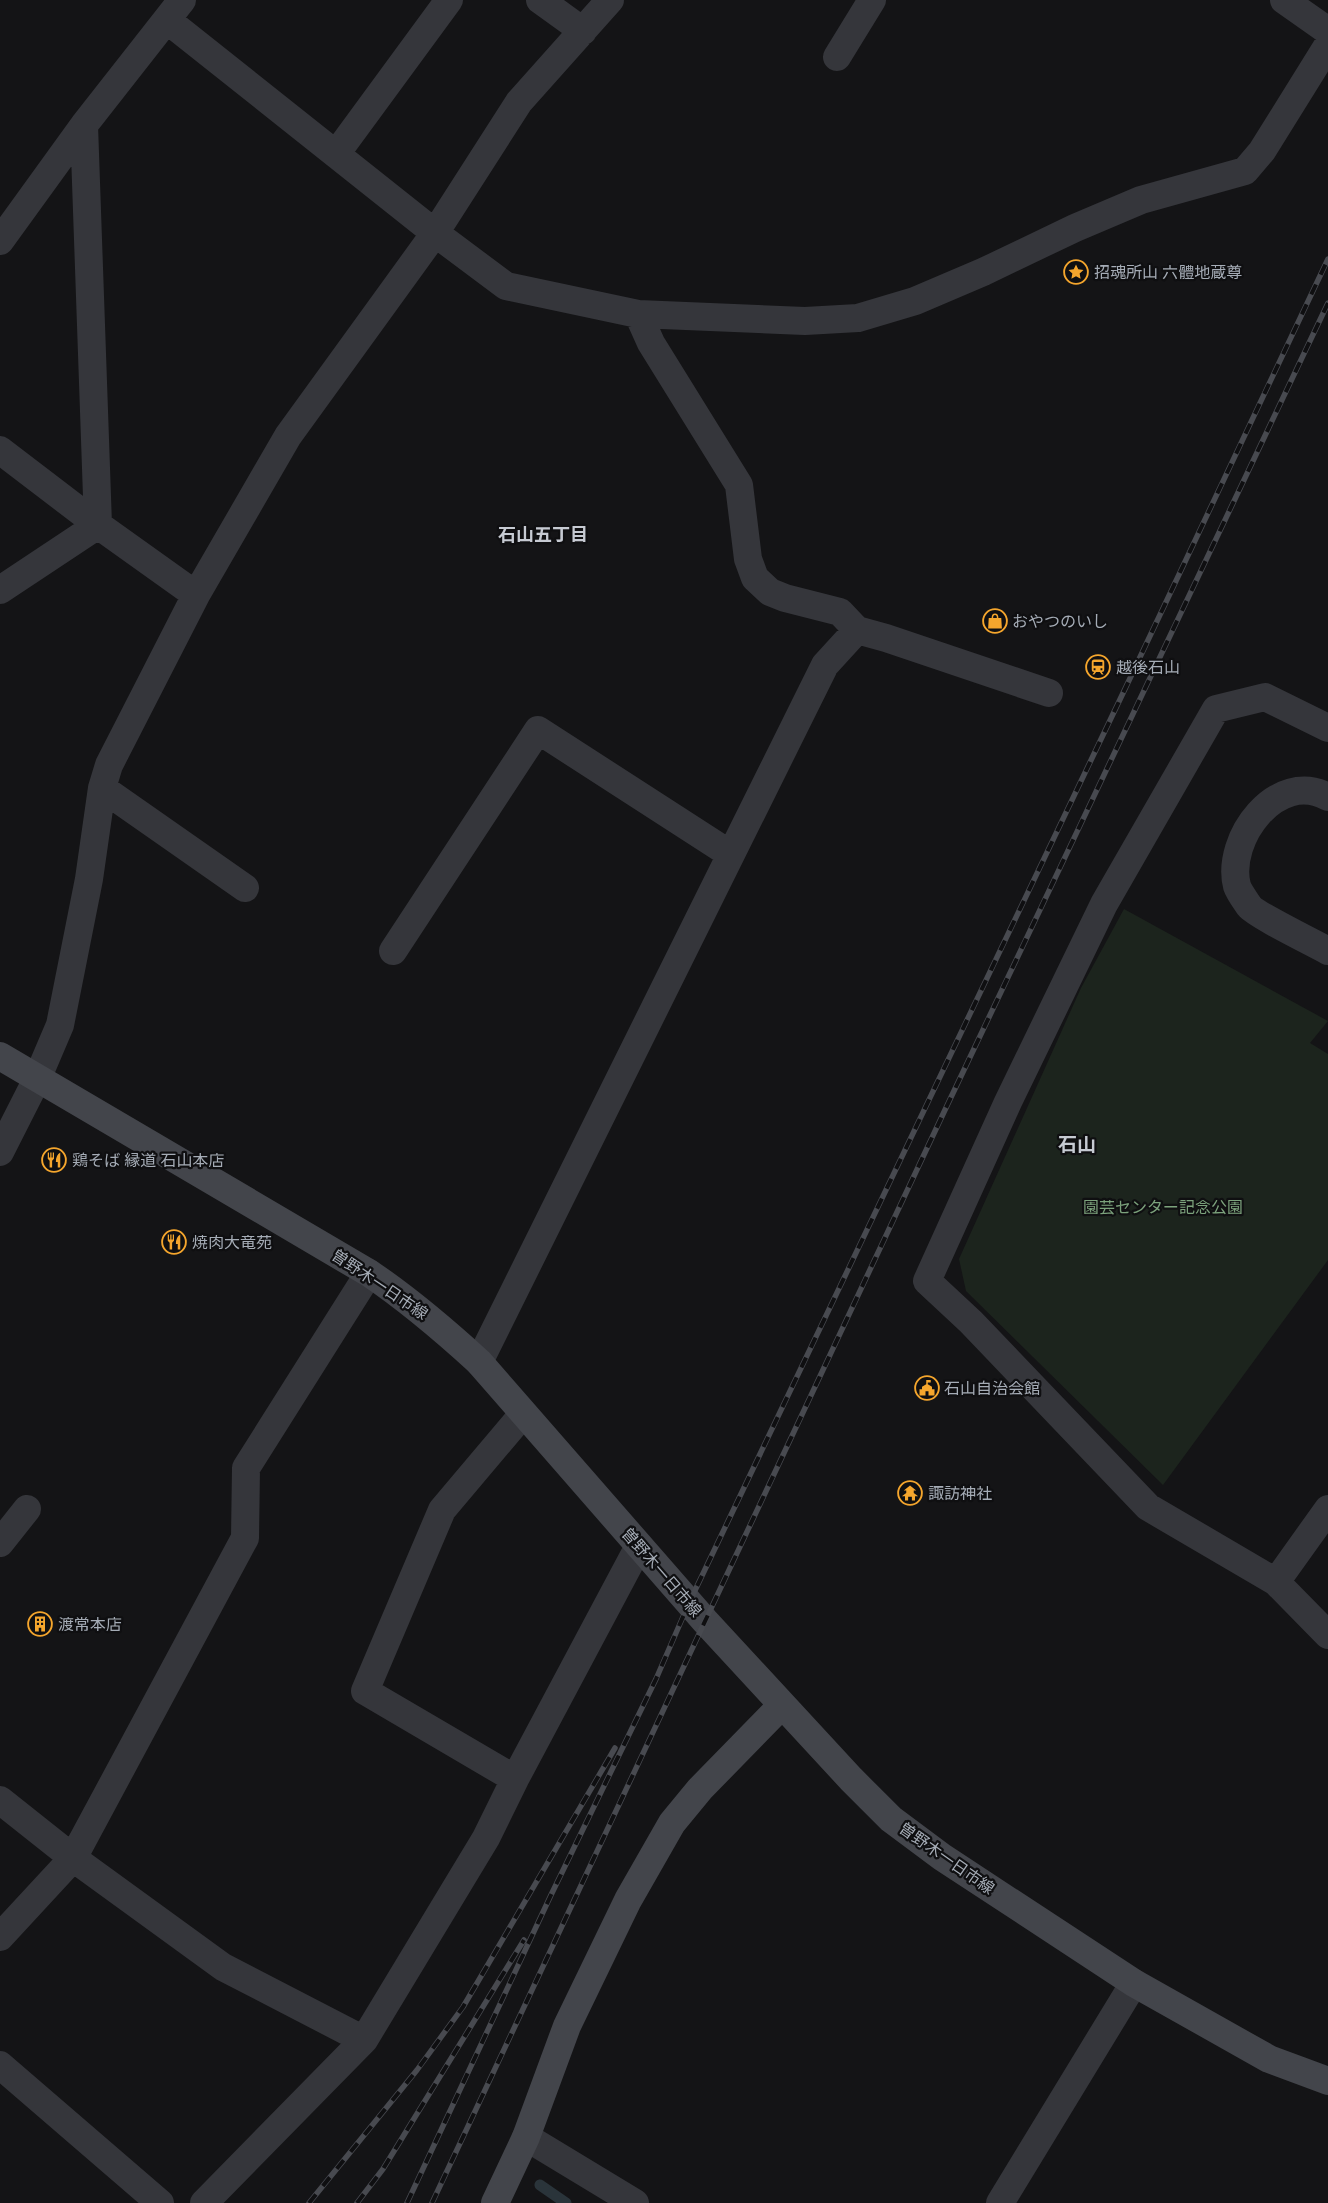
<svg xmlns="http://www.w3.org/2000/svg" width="1328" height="2203" font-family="'PT Sans','Noto Sans JP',sans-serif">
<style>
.green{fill:#1c241d}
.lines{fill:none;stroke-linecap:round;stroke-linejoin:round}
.stream{stroke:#2a343a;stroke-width:11}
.street{stroke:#35363b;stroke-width:28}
.secondary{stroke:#43454b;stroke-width:28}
.rail-casing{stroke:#484a50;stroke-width:5.5}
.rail{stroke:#0f0f11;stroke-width:4;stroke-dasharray:11;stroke-linecap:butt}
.labels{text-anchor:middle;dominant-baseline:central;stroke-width:4.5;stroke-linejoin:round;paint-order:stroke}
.poi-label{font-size:16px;fill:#a5acb6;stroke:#0f0f11;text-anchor:start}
.park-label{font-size:16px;fill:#7ca27c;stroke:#0f0f11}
.street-label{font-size:16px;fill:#a5acb6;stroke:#0f0f11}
.neighbourhood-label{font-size:18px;font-weight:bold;fill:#c6cad2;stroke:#0f0f11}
.quarter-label{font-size:19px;font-weight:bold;fill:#c6cad2;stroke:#0f0f11}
</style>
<rect width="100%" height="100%" fill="#141416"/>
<path class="green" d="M 1124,909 L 1328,1021 L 1310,1043 L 1328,1054 L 1328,1260 L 1163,1485 L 966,1291 L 959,1259 L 1081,988 Z"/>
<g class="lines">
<path class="stream" d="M 540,2185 L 566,2203"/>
<path class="street" d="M 540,0 L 583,31
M 1284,0 L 1328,31
M 167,20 L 435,233 L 506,286 L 638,314 L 805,321 L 858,318 L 915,301 L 983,272 L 1075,228 L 1141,200 L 1245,171 L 1262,151 L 1328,45
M 837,57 L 872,0
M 336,154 L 449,0
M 0,241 L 84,125
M 638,314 L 651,343 L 739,485 L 748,559 L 755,578 L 770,592 L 785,598 L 840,612 L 857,630 L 886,638 L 1049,693
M 0,450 L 98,525 L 196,595
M 0,590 L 98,525 L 84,125 L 182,0
M 1328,728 L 1265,697 L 1216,709 L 1104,904 L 1008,1102 L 927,1281 L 971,1322 L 1148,1507 L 1276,1582 L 1328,1509
M 102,788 L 245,888
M 1328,797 C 1277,769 1225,839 1237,886 C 1239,892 1245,900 1249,906 C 1256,915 1314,943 1328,951
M 393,951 L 538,730 L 730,854
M 0,1152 L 37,1079 L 60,1025 L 89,879 L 102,788 L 109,765 L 196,595 L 288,436 L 435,233 L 519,102 L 610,0
M 479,1362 L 825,665 L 857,630
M 0,1543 L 27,1509
M 1276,1582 L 1328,1635
M 515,1779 L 365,1691 L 442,1510 L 523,1414
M 0,1800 L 73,1858 L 223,1967 L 364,2040 L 486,1838 L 515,1779 L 639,1546
M 0,1937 L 73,1858 L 245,1538 L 246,1468 L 369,1273
M 0,2065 L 160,2203
M 526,2137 L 635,2203
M 204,2203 L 364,2040
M 1000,2203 L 1134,1983"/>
<path class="secondary" d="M 0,1056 L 369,1273 C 409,1300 444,1330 479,1362 L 705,1621 L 851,1779 L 891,1819 L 942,1857 L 1134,1983 L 1269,2059 L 1328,2081
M 495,2203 L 526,2137 L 567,2026 L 628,1900 L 672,1823 L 700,1789 L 782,1705"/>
<g class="rail-casing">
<path id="rail" d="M 309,2203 L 417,2070 L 463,2007 L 615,1748
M 357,2203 L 383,2169 L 524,1940
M 407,2203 L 551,1895 L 656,1679 L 689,1603 L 1124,691 L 1328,259
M 432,2203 L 944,1112 L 1328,303"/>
</g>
<use href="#rail" class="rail"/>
</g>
<defs>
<g id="sight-ring" transform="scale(1.25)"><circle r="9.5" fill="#0f0f11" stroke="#f5a62d" stroke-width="1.5"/><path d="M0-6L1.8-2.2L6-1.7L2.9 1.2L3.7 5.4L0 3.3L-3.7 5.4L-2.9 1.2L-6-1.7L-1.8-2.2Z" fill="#f5a62d"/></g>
<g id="shop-ring" transform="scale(1.25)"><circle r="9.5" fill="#0f0f11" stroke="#f5a62d" stroke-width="1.5"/><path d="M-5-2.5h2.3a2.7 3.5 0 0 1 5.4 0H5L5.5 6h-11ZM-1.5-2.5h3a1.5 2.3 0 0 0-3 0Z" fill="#f5a62d"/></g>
<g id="station-ring" transform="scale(1.25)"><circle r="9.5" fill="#0f0f11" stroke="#f5a62d" stroke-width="1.5"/><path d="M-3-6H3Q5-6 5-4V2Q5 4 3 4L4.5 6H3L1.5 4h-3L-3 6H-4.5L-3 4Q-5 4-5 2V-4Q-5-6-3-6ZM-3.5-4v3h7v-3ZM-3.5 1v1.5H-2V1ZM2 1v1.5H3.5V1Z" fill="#f5a62d"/></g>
<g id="restaurant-ring" transform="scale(1.25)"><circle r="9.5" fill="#0f0f11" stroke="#f5a62d" stroke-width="1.5"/><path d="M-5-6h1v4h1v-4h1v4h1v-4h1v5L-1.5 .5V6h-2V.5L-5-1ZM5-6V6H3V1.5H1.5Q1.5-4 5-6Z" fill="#f5a62d"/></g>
<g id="civic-ring" transform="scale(1.25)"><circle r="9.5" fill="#0f0f11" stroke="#f5a62d" stroke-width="1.5"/><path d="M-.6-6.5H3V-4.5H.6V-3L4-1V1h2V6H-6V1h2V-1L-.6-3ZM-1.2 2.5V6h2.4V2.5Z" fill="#f5a62d"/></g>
<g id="temple-ring" transform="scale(1.25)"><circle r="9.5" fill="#0f0f11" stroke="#f5a62d" stroke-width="1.5"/><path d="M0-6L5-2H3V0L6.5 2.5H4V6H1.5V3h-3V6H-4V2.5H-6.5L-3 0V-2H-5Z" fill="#f5a62d"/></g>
<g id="building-ring" transform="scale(1.25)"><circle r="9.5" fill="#0f0f11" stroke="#f5a62d" stroke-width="1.5"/><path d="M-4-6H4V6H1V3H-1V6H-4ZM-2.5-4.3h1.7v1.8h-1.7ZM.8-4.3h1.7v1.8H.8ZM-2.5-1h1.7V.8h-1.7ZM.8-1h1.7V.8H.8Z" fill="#f5a62d"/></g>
</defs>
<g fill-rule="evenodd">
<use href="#sight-ring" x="1076" y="272"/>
<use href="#shop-ring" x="995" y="621"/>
<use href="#station-ring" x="1098" y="667"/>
<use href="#restaurant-ring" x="54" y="1160"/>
<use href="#restaurant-ring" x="174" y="1242"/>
<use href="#civic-ring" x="927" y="1388"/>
<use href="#temple-ring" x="910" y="1493"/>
<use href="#building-ring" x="40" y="1624"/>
</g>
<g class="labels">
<g class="poi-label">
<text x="1094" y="272">招魂所山 六體地蔵尊</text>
<text x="1012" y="621">おやつのいし</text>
<text x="1116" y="667">越後石山</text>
<text x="72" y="1160">鶏そば 縁道 石山本店</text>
<text x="192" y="1242">焼肉大竜苑</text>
<text x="944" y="1388">石山自治会館</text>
<text x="928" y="1493">諏訪神社</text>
<text x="58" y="1624">渡常本店</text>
</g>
<g class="park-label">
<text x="1163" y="1207">園芸センター記念公園</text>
</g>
<g class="street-label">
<text transform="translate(380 1284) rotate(34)">曽野木一日市線</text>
<text transform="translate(662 1572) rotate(49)">曽野木一日市線</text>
<text transform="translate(947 1858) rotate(35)">曽野木一日市線</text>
</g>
<g class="neighbourhood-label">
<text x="543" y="534">石山五丁目</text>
</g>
<g class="quarter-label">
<text x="1077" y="1144">石山</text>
</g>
</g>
</svg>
